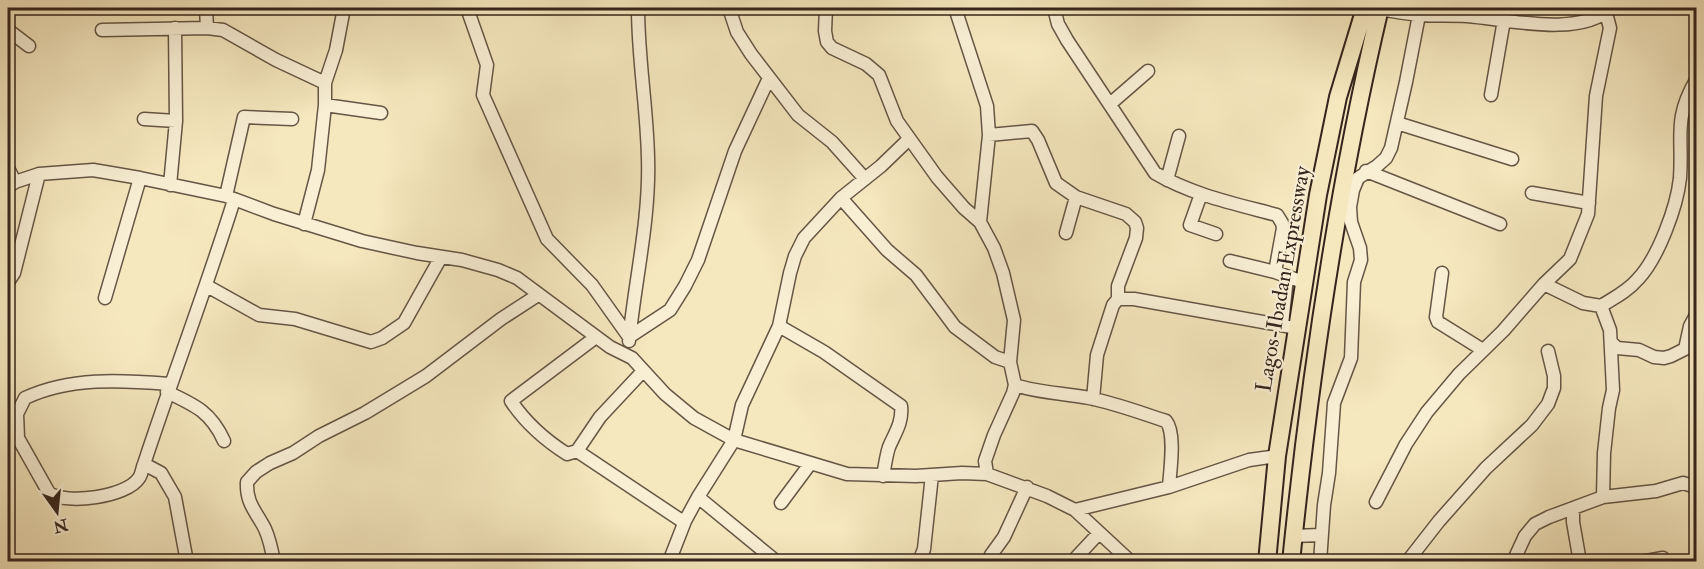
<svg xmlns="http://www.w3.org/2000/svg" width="1704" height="569" font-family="'IM FELL Double Pica',serif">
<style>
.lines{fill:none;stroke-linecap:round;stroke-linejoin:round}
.minor-casing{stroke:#655645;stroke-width:15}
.highway-casing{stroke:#35251d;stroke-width:20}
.minor{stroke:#f8efd5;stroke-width:12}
.highway{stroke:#f5e7be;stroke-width:16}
.labels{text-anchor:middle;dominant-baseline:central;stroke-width:4.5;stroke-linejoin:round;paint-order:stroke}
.street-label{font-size:22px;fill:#35251d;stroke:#f8efd5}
</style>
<rect width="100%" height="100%" fill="#f5e7be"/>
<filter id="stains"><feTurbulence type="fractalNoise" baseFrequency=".00333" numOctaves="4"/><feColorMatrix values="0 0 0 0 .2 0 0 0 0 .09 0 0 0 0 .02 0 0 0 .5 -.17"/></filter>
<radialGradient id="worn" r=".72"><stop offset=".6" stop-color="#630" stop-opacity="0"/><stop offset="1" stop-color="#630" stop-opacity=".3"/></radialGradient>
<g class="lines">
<g class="minor-casing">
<path id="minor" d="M 206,8 L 207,28
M 467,8 L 487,65 L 483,95 L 547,239 L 592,285 L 629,337 L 670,310 L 685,286 L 698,260 L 735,151 L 769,78
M 729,8 L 737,32 L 751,54 L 798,115 L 832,142 L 865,179
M 826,8 L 825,31 L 827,42 L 832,48 L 866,64 L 879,75 L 897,121 L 937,177 L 964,208 L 980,222 L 994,248 L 1003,273 L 1014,320 L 1010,362 L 1015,385 L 1013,393 L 994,435 L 985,461 L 987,474
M 955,8 L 987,106 L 989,135 L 980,222
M 1054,8 L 1058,24 L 1067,40 L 1155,173 C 1192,195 1236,204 1277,215 L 1282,223 L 1283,228 L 1275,272
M 1379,9 C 1393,11 1407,14 1421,15 C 1436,16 1451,15 1467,16 C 1506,19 1579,38 1611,8
M 175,28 L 176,121
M 8,30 L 29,46
M 102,30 L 207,28 L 223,30 L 276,60 L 325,83
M 1491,95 L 1504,20
M 1110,104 L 1148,71
M 325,105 L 381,113
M 144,119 L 176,121 L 170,185
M 1397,123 L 1512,159
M 989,135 L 1032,131 L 1038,140 L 1056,183 L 1076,197 L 1126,214 L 1135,222 L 1137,228 L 1136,238 L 1118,286 L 1118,299 L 1113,305 L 1097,355 L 1093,399
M 8,168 L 15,182
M 1366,171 L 1500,224
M 1167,180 L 1179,136
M 8,187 L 15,182 L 39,174 L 93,170 L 140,178 L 226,196 L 274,214 L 362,241 L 417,253 L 462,260 L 498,270 L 517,278 L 610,347 L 632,358 L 665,394 L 694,418 L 734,440 L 847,474 L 916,476 L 962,473 L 987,474 L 1047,496 L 1075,510 L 1131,562
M 1532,193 L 1589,203
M 1201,194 L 1190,225 L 1216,234
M 226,196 L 244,117 L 292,119
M 841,198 L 887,250 L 916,275 L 955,327 L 995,357 L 1010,362
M 304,224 L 318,170 L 325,105 L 325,83 L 336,50 L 344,8
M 1066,233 L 1076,197
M 1230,261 L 1275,272 L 1303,282
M 1442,273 L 1436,317 L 1438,322 L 1483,350
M 8,282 L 14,273 L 39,174
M 1544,284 L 1583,303 L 1601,306 L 1610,330 L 1613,390 L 1609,408 L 1604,453 L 1603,497
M 207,286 L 259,315 L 295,319 L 371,342 L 382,338 L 404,323 L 441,257
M 105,298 L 140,178
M 1118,299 L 1134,299 L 1297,328
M 1601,306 C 1614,298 1628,291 1638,279 C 1658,258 1677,207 1680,178 C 1683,136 1673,120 1696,80
M 1282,325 L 1287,277
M 779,326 L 824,352 L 901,406 C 903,422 895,433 889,447 C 886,456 885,466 883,476
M 629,341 C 635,280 650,219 648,158 C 647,108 638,58 638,8
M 1612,343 L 1617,348 L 1639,350 L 1654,357 L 1664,358 L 1671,356 L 1685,349 L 1690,326 L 1696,315
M 643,371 L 600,417 L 577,451 L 679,519 L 685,521 L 698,497 L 777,562
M 1015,385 C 1039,393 1064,393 1089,398 C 1115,403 1141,413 1166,421 C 1176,433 1170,471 1169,487
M 167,392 C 195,405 211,412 224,441
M 577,451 L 567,454 C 545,440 525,422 511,401 L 596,337
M 144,464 C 142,468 142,474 139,478 C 127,497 66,505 49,493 L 18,438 L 17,414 L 25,398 C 70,377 121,380 169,384
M 698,497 L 734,440 L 742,405 L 779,326 L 790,273 L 795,256 L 804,238 L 841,198 L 881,166 L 908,140
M 1376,502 L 1406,444 L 1427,412 L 1459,374 L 1503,331 L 1544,284 L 1570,259 L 1588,214 L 1596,96 L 1610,28 L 1606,13
M 781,503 L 810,464
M 1573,508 L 1573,522 L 1580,562
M 1075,510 L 1169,487 L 1249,460 L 1277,456
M 1293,536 L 1321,535
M 991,555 L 1004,537 L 1027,487
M 187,562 L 175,497 L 161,473 L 144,464 C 173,376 206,289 234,200
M 274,562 C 272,551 270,540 265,529 C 256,511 246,504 247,482 L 256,472 L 270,463 L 293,453 L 319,436 L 365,413 L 426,376 L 501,319 L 538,295
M 669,562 L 685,521
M 919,562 L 924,549 L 932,475
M 1072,562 L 1099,533
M 1320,562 L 1324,505 L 1329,473 L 1334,403 L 1351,358 L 1354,282 L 1361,260 L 1360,248 L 1351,222 L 1350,207 L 1353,190 L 1358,178 L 1377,166 L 1386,158 L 1391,148 L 1406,82 L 1419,15
M 1407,562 L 1439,521 L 1486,468 L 1532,425 L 1548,404 L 1554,388 L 1554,376 L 1548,351
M 1513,562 L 1525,536 L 1535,524 L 1549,517 L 1603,497 L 1656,491 L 1683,483 L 1696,487
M 1641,562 L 1663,558 L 1664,562"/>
</g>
<g class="highway-casing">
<path id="highway" d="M 1267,562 L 1277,456 L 1318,195 L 1338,97 L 1365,8
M 1291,562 C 1310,375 1337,190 1380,8"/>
</g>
<use href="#minor" class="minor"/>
<use href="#highway" class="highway"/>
</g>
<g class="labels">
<g class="street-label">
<text transform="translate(1283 279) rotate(-80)">Lagos-Ibadan Expressway</text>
</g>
</g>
<rect width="1704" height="569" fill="none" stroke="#f5e7be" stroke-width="30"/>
<rect x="9" y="9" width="1686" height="551" fill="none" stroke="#35251d" stroke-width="3"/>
<rect x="15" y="15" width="1674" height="539" fill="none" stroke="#35251d" stroke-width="1.5"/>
<g transform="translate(57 512) rotate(165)" stroke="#f8efd5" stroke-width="4.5" paint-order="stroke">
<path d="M0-4.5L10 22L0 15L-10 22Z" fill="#35251d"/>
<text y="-9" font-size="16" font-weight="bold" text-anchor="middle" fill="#35251d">N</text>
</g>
<rect width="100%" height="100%" filter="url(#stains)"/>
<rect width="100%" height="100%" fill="url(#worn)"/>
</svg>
